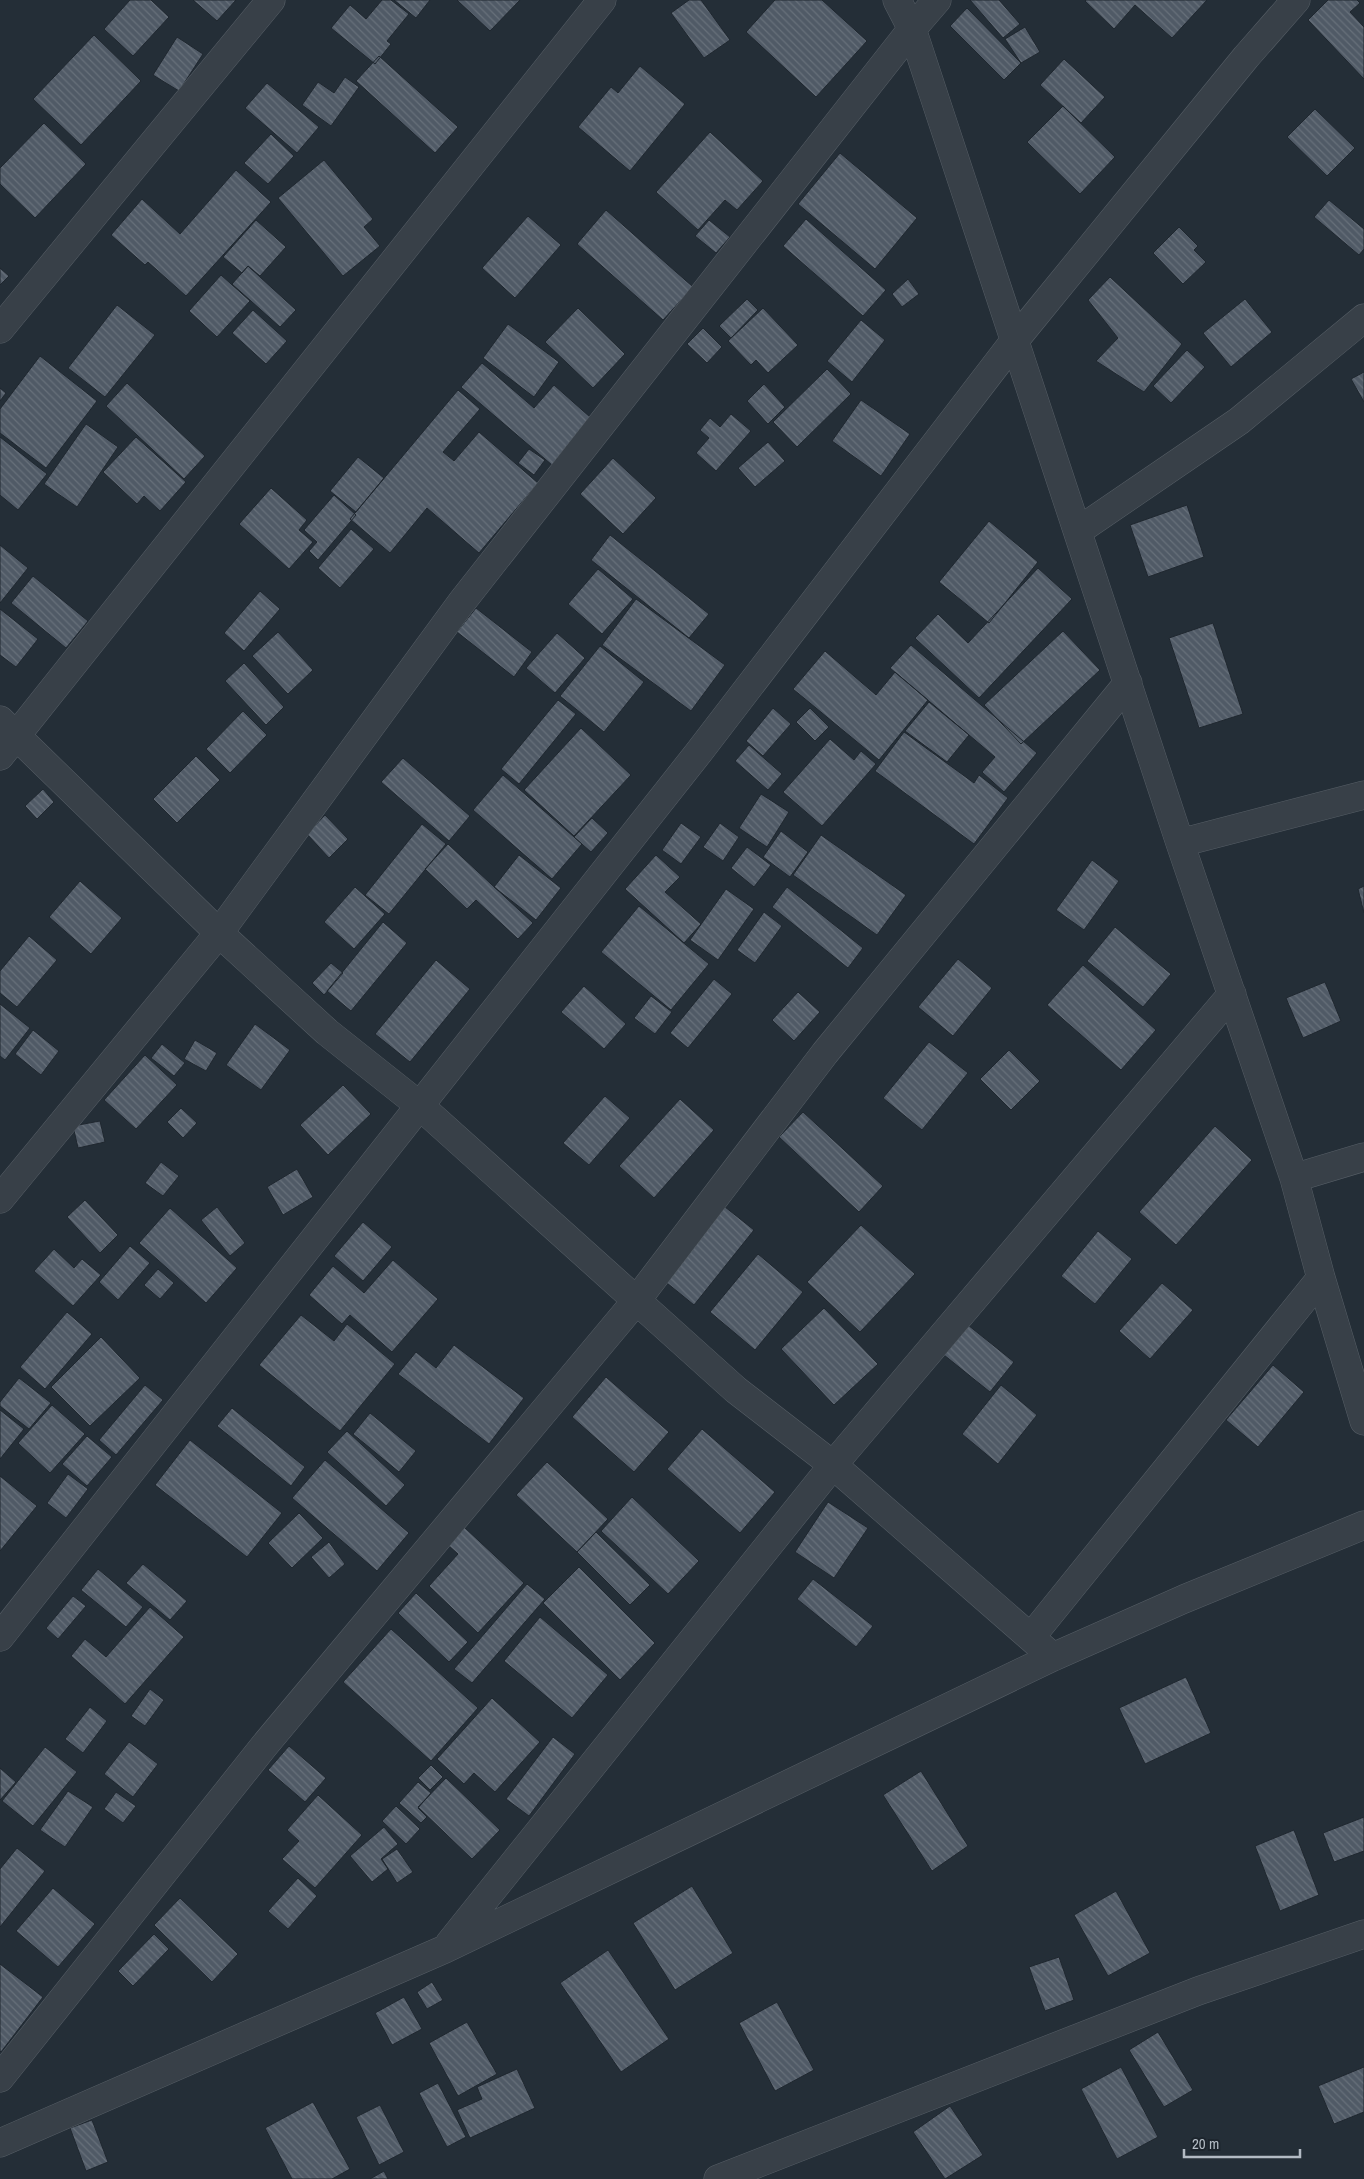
<svg xmlns="http://www.w3.org/2000/svg" width="1364" height="2179" font-family="'Archivo Narrow',sans-serif">
<style>
.building{fill:url(#building-back-hatch);stroke:#1f272f}
.lines{fill:none;stroke-linecap:round;stroke-linejoin:round}
.street-casing{stroke:#565e66;stroke-width:29}
.street{stroke:#384048;stroke-width:28}
</style>
<defs>
<pattern id="building-back-hatch" width="6" height="6" patternUnits="userSpaceOnUse" patternTransform="scale(1.25)"><rect width="6" height="6" fill="#505a66"/><path d="M-1 5l2 2M0 0l6 6M5-1l2 2" fill="none" stroke="#67707a"/></pattern>
</defs>
<rect width="100%" height="100%" fill="#242e37"/>
<path class="building" d="M 130,0 L 151,0 L 169,17 L 133,56 L 104,29 Z
M 193,0 L 236,0 L 217,21 Z
M 382,0 L 391,0 L 409,14 L 387,41 L 391,44 L 375,64 L 331,28 L 350,5 L 366,19 Z
M 394,0 L 430,0 L 416,18 Z
M 457,0 L 520,0 L 490,31 Z
M 689,0 L 701,0 L 730,40 L 704,58 L 671,13 Z
M 775,0 L 822,0 L 867,41 L 816,97 L 746,32 Z
M 970,0 L 999,0 L 1020,24 L 1003,38 Z
M 1086,0 L 1207,0 L 1172,38 L 1135,5 L 1114,29 L 1085,1 Z
M 1328,0 L 1357,0 L 1360,3 L 1350,12 L 1364,27 L 1364,79 L 1308,20 Z
M 967,8 L 1021,63 L 1004,80 L 950,26 Z
M 1025,27 L 1040,52 L 1021,63 L 1005,39 Z
M 94,35 L 141,81 L 81,145 L 33,99 Z
M 177,37 L 203,54 L 179,91 L 153,75 Z
M 379,56 L 458,127 L 435,153 L 356,81 Z
M 1064,59 L 1105,97 L 1081,123 L 1040,85 Z
M 640,66 L 685,104 L 630,171 L 578,127 L 611,87 L 618,93 Z
M 345,77 L 359,87 L 331,126 L 302,105 L 318,82 L 334,93 Z
M 267,83 L 319,127 L 297,153 L 245,108 Z
M 1063,106 L 1115,157 L 1080,194 L 1027,142 Z
M 1315,109 L 1355,148 L 1327,176 L 1287,137 Z
M 44,123 L 86,164 L 35,218 L 0,184 L 0,168 Z
M 710,132 L 763,181 L 737,210 L 725,200 L 698,230 L 656,192 Z
M 271,134 L 294,156 L 268,184 L 244,163 Z
M 840,153 L 917,218 L 875,269 L 798,204 Z
M 324,160 L 373,219 L 364,227 L 380,246 L 343,276 L 278,198 Z
M 236,170 L 271,202 L 186,296 L 148,262 L 145,265 L 111,235 L 142,199 L 180,234 Z
M 1329,200 L 1364,229 L 1364,249 L 1359,255 L 1314,217 Z
M 606,210 L 693,287 L 663,320 L 577,244 Z
M 528,216 L 561,245 L 515,298 L 482,268 Z
M 806,219 L 886,290 L 863,316 L 783,246 Z
M 256,220 L 286,247 L 260,276 L 248,266 L 242,273 L 223,257 Z
M 709,220 L 730,237 L 716,253 L 695,236 Z
M 1179,227 L 1198,246 L 1194,250 L 1206,262 L 1183,284 L 1153,253 Z
M 248,266 L 296,310 L 280,327 L 232,284 Z
M 0,268 L 9,276 L 0,285 Z
M 221,275 L 250,301 L 217,337 L 189,311 Z
M 1110,277 L 1182,344 L 1144,392 L 1096,361 L 1118,338 L 1088,300 Z
M 908,279 L 919,294 L 902,307 L 892,294 Z
M 747,299 L 758,310 L 731,338 L 719,326 Z
M 1245,299 L 1272,332 L 1231,367 L 1203,333 Z
M 117,305 L 155,335 L 105,397 L 68,368 Z
M 578,308 L 625,354 L 593,388 L 545,342 Z
M 763,308 L 798,345 L 768,373 L 756,360 L 751,365 L 728,341 Z
M 253,310 L 287,341 L 266,364 L 232,333 Z
M 861,320 L 885,340 L 852,382 L 827,361 Z
M 508,324 L 559,362 L 534,397 L 483,358 Z
M 703,328 L 722,347 L 707,363 L 687,344 Z
M 1187,350 L 1205,367 L 1171,403 L 1153,386 Z
M 40,356 L 97,401 L 46,468 L 0,433 L 0,409 Z
M 482,363 L 534,408 L 554,385 L 591,418 L 552,465 L 461,387 Z
M 827,369 L 851,394 L 797,447 L 773,422 Z
M 1364,372 L 1364,402 L 1351,379 Z
M 127,383 L 205,456 L 184,479 L 106,406 Z
M 764,384 L 785,407 L 768,424 L 747,401 Z
M 0,388 L 6,393 L 0,401 Z
M 458,390 L 480,409 L 443,452 L 454,461 L 479,432 L 538,483 L 479,553 L 427,508 L 390,553 L 350,519 Z
M 861,400 L 910,434 L 881,476 L 832,441 Z
M 731,414 L 751,431 L 716,471 L 696,453 L 709,438 L 700,430 L 710,418 L 720,427 Z
M 86,424 L 118,447 L 77,507 L 44,484 Z
M 0,437 L 47,474 L 18,510 L 0,495 Z
M 136,437 L 186,482 L 160,511 L 144,496 L 137,504 L 103,472 Z
M 768,442 L 785,461 L 755,487 L 738,468 Z
M 529,449 L 545,460 L 534,475 L 518,463 Z
M 358,457 L 384,478 L 356,512 L 330,491 Z
M 613,458 L 656,498 L 623,534 L 580,494 Z
M 271,488 L 307,520 L 299,530 L 313,542 L 289,569 L 239,524 Z
M 334,495 L 356,515 L 318,560 L 309,551 L 317,542 L 304,530 Z
M 1187,505 L 1204,557 L 1148,577 L 1130,525 Z
M 989,521 L 1038,562 L 989,623 L 939,582 Z
M 351,529 L 374,549 L 340,588 L 318,568 Z
M 610,535 L 709,614 L 689,638 L 591,560 Z
M 0,545 L 28,568 L 0,603 Z
M 1038,568 L 1072,599 L 979,698 L 915,638 L 938,614 L 968,643 Z
M 598,569 L 633,599 L 602,634 L 568,604 Z
M 33,576 L 88,621 L 66,648 L 11,603 Z
M 260,591 L 280,609 L 244,651 L 224,633 Z
M 636,599 L 725,665 L 691,711 L 602,645 Z
M 476,608 L 532,652 L 514,677 L 457,632 Z
M 0,609 L 38,639 L 16,667 L 0,655 Z
M 1213,623 L 1243,714 L 1199,728 L 1169,638 Z
M 1063,631 L 1100,670 L 1021,744 L 984,705 Z
M 278,632 L 313,670 L 288,694 L 252,656 Z
M 557,633 L 585,658 L 555,693 L 526,668 Z
M 911,645 L 1037,753 L 1004,792 L 982,772 L 995,757 L 890,668 Z
M 600,646 L 644,682 L 604,732 L 560,696 Z
M 825,651 L 876,695 L 895,672 L 928,700 L 879,760 L 793,689 Z
M 244,663 L 284,707 L 266,725 L 225,681 Z
M 558,700 L 576,714 L 519,784 L 501,769 Z
M 929,702 L 969,735 L 947,762 L 905,731 Z
M 773,708 L 791,724 L 763,756 L 746,741 Z
M 810,708 L 829,727 L 815,741 L 796,722 Z
M 243,711 L 267,735 L 230,773 L 206,749 Z
M 581,728 L 631,775 L 574,836 L 524,790 Z
M 904,732 L 974,783 L 979,775 L 1008,798 L 974,844 L 875,771 Z
M 830,739 L 854,760 L 861,751 L 876,764 L 822,826 L 783,792 Z
M 749,745 L 782,774 L 768,790 L 735,761 Z
M 196,756 L 220,780 L 177,823 L 153,799 Z
M 403,758 L 470,816 L 449,841 L 381,782 Z
M 503,775 L 582,844 L 552,879 L 473,810 Z
M 43,789 L 54,802 L 37,819 L 25,806 Z
M 761,794 L 789,812 L 767,847 L 739,828 Z
M 325,815 L 348,839 L 329,858 L 307,834 Z
M 592,818 L 608,833 L 591,852 L 574,837 Z
M 681,823 L 701,837 L 681,864 L 662,850 Z
M 720,823 L 739,837 L 723,861 L 703,847 Z
M 422,824 L 446,844 L 389,914 L 365,895 Z
M 781,831 L 808,852 L 790,877 L 763,857 Z
M 821,835 L 906,895 L 877,935 L 793,875 Z
M 448,844 L 533,923 L 518,939 L 476,900 L 467,909 L 425,869 Z
M 747,847 L 771,865 L 754,887 L 731,868 Z
M 519,855 L 561,888 L 536,920 L 494,887 Z
M 656,855 L 680,877 L 665,892 L 701,924 L 684,943 L 625,889 Z
M 1092,860 L 1119,881 L 1084,930 L 1056,910 Z
M 80,881 L 122,918 L 91,954 L 49,917 Z
M 1364,886 L 1364,913 L 1358,889 Z
M 355,887 L 385,914 L 354,949 L 324,922 Z
M 787,887 L 863,948 L 848,968 L 772,907 Z
M 726,889 L 754,909 L 718,960 L 690,940 Z
M 639,906 L 709,964 L 671,1010 L 601,952 Z
M 764,912 L 782,926 L 755,963 L 737,950 Z
M 383,922 L 407,943 L 351,1011 L 327,991 Z
M 1115,927 L 1171,974 L 1143,1007 L 1087,961 Z
M 29,936 L 57,960 L 17,1007 L 0,993 L 0,971 Z
M 958,959 L 992,988 L 953,1036 L 918,1007 Z
M 436,960 L 470,989 L 410,1062 L 375,1034 Z
M 331,963 L 343,973 L 324,995 L 312,983 Z
M 1083,965 L 1156,1030 L 1121,1070 L 1047,1005 Z
M 714,979 L 732,994 L 688,1048 L 670,1033 Z
M 1325,982 L 1341,1021 L 1303,1038 L 1286,998 Z
M 584,986 L 626,1024 L 604,1049 L 561,1012 Z
M 798,992 L 820,1012 L 794,1041 L 772,1020 Z
M 651,996 L 672,1012 L 655,1034 L 634,1018 Z
M 0,1004 L 30,1028 L 5,1060 L 0,1056 Z
M 255,1024 L 290,1050 L 261,1090 L 226,1065 Z
M 33,1030 L 59,1051 L 41,1075 L 15,1054 Z
M 195,1040 L 217,1053 L 206,1071 L 184,1059 Z
M 929,1042 L 968,1073 L 922,1130 L 883,1098 Z
M 162,1044 L 185,1063 L 174,1076 L 151,1058 Z
M 1009,1050 L 1040,1081 L 1011,1110 L 980,1079 Z
M 145,1055 L 177,1085 L 136,1129 L 104,1100 Z
M 343,1085 L 371,1114 L 328,1155 L 300,1125 Z
M 605,1096 L 630,1118 L 589,1165 L 563,1143 Z
M 680,1099 L 714,1130 L 654,1198 L 619,1166 Z
M 181,1108 L 197,1123 L 183,1138 L 167,1122 Z
M 803,1112 L 883,1186 L 859,1212 L 779,1137 Z
M 100,1121 L 105,1142 L 78,1148 L 73,1126 Z
M 1215,1126 L 1252,1160 L 1176,1245 L 1139,1212 Z
M 161,1162 L 179,1176 L 163,1196 L 145,1183 Z
M 297,1169 L 313,1197 L 283,1215 L 267,1187 Z
M 715,1199 L 754,1230 L 694,1305 L 656,1274 Z
M 85,1200 L 118,1235 L 100,1253 L 67,1217 Z
M 217,1207 L 245,1243 L 230,1256 L 201,1220 Z
M 170,1208 L 237,1268 L 206,1303 L 139,1243 Z
M 363,1222 L 392,1247 L 363,1281 L 334,1256 Z
M 861,1225 L 915,1274 L 860,1332 L 807,1282 Z
M 1098,1231 L 1132,1259 L 1095,1304 L 1061,1276 Z
M 130,1246 L 150,1263 L 118,1300 L 99,1282 Z
M 54,1249 L 74,1268 L 82,1259 L 101,1275 L 73,1306 L 34,1271 Z
M 758,1254 L 803,1292 L 755,1350 L 710,1312 Z
M 393,1260 L 438,1299 L 392,1352 L 350,1315 L 342,1324 L 309,1295 L 333,1266 L 364,1293 Z
M 158,1269 L 174,1283 L 160,1299 L 144,1285 Z
M 1162,1283 L 1193,1310 L 1150,1359 L 1119,1331 Z
M 824,1308 L 878,1364 L 834,1405 L 781,1349 Z
M 67,1312 L 92,1334 L 45,1389 L 20,1367 Z
M 301,1315 L 334,1341 L 347,1324 L 395,1364 L 340,1431 L 259,1365 Z
M 968,1325 L 1014,1362 L 990,1392 L 944,1355 Z
M 101,1337 L 140,1378 L 90,1426 L 51,1387 Z
M 454,1345 L 524,1398 L 489,1444 L 398,1374 L 416,1352 L 436,1368 Z
M 1273,1365 L 1304,1392 L 1258,1447 L 1226,1420 Z
M 606,1377 L 669,1432 L 634,1472 L 572,1417 Z
M 19,1378 L 51,1403 L 29,1429 L 0,1406 L 0,1402 Z
M 145,1385 L 163,1400 L 116,1455 L 99,1440 Z
M 1001,1385 L 1037,1415 L 998,1464 L 962,1434 Z
M 52,1405 L 85,1434 L 50,1473 L 18,1443 Z
M 232,1408 L 305,1467 L 291,1486 L 217,1426 Z
M 0,1410 L 24,1429 L 0,1459 Z
M 370,1413 L 416,1451 L 399,1472 L 353,1434 Z
M 702,1429 L 775,1492 L 740,1533 L 667,1469 Z
M 347,1431 L 405,1485 L 386,1506 L 327,1452 Z
M 87,1436 L 112,1457 L 87,1486 L 62,1464 Z
M 190,1440 L 282,1513 L 247,1557 L 155,1485 Z
M 325,1460 L 409,1533 L 377,1571 L 292,1498 Z
M 547,1462 L 608,1519 L 577,1552 L 516,1495 Z
M 68,1474 L 88,1489 L 66,1518 L 47,1503 Z
M 0,1476 L 37,1506 L 0,1551 Z
M 632,1497 L 699,1561 L 668,1594 L 601,1531 Z
M 828,1502 L 868,1528 L 834,1578 L 795,1552 Z
M 299,1513 L 323,1538 L 292,1568 L 268,1543 Z
M 464,1527 L 524,1583 L 478,1633 L 429,1586 L 458,1554 L 448,1545 Z
M 596,1532 L 650,1585 L 630,1605 L 577,1552 Z
M 329,1542 L 345,1564 L 329,1578 L 311,1557 Z
M 143,1564 L 187,1601 L 170,1620 L 126,1583 Z
M 579,1567 L 655,1643 L 620,1680 L 543,1603 Z
M 98,1569 L 143,1607 L 126,1627 L 81,1590 Z
M 813,1579 L 873,1626 L 856,1647 L 797,1599 Z
M 527,1584 L 545,1599 L 472,1683 L 454,1669 Z
M 416,1593 L 468,1642 L 449,1662 L 398,1613 Z
M 73,1596 L 86,1606 L 58,1639 L 46,1628 Z
M 150,1607 L 184,1637 L 125,1704 L 71,1656 L 85,1639 L 106,1657 Z
M 540,1617 L 608,1675 L 572,1718 L 504,1661 Z
M 391,1629 L 478,1708 L 431,1761 L 343,1682 Z
M 1186,1677 L 1211,1733 L 1145,1764 L 1119,1708 Z
M 150,1689 L 164,1700 L 145,1726 L 131,1716 Z
M 492,1698 L 540,1742 L 495,1792 L 474,1773 L 464,1784 L 437,1759 Z
M 90,1707 L 107,1721 L 83,1753 L 65,1739 Z
M 553,1737 L 575,1754 L 529,1816 L 506,1799 Z
M 129,1742 L 158,1764 L 133,1797 L 104,1774 Z
M 289,1746 L 326,1778 L 305,1802 L 268,1770 Z
M 45,1747 L 77,1772 L 33,1826 L 2,1801 Z
M 431,1765 L 443,1777 L 430,1790 L 418,1778 Z
M 0,1768 L 16,1782 L 0,1800 Z
M 921,1771 L 968,1846 L 932,1871 L 883,1795 Z
M 446,1778 L 500,1830 L 472,1859 L 418,1807 Z
M 418,1782 L 431,1793 L 418,1808 L 427,1817 L 421,1823 L 399,1803 Z
M 68,1791 L 93,1807 L 65,1847 L 40,1830 Z
M 116,1792 L 136,1806 L 123,1823 L 104,1809 Z
M 318,1795 L 362,1835 L 315,1888 L 282,1859 L 299,1841 L 287,1830 Z
M 396,1806 L 420,1829 L 406,1844 L 382,1821 Z
M 1364,1817 L 1364,1851 L 1334,1862 L 1323,1833 Z
M 384,1827 L 398,1844 L 381,1859 L 388,1869 L 372,1882 L 350,1856 Z
M 1294,1830 L 1319,1895 L 1280,1911 L 1255,1846 Z
M 17,1848 L 45,1871 L 0,1927 L 0,1869 Z
M 397,1849 L 413,1872 L 397,1883 L 382,1859 Z
M 298,1878 L 317,1896 L 288,1929 L 268,1911 Z
M 692,1886 L 733,1953 L 675,1990 L 633,1923 Z
M 53,1888 L 95,1924 L 58,1967 L 16,1931 Z
M 1116,1891 L 1150,1953 L 1108,1976 L 1074,1915 Z
M 180,1898 L 238,1954 L 212,1982 L 154,1925 Z
M 154,1934 L 169,1949 L 133,1986 L 118,1971 Z
M 608,1950 L 669,2039 L 621,2072 L 560,1983 Z
M 1059,1957 L 1074,2000 L 1045,2011 L 1029,1967 Z
M 0,1964 L 43,1997 L 1,2052 L 0,2051 Z
M 432,1982 L 443,2000 L 427,2009 L 417,1992 Z
M 404,1997 L 422,2029 L 392,2045 L 375,2013 Z
M 777,2002 L 814,2070 L 775,2091 L 739,2023 Z
M 467,2022 L 497,2074 L 458,2096 L 429,2043 Z
M 1158,2032 L 1193,2090 L 1164,2107 L 1129,2050 Z
M 1121,2067 L 1158,2137 L 1117,2159 L 1081,2089 Z
M 1364,2067 L 1364,2112 L 1334,2124 L 1318,2086 Z
M 517,2069 L 535,2108 L 470,2138 L 457,2110 L 482,2099 L 477,2087 Z
M 438,2083 L 466,2137 L 447,2147 L 419,2093 Z
M 313,2102 L 350,2169 L 332,2179 L 292,2179 L 265,2128 Z
M 380,2105 L 404,2152 L 379,2165 L 356,2117 Z
M 950,2106 L 983,2155 L 945,2179 L 913,2132 Z
M 92,2120 L 108,2162 L 86,2171 L 70,2128 Z
M 384,2171 L 388,2179 L 370,2179 Z"/>
<g class="lines">
<g class="street-casing">
<path id="street" d="M 897,0 L 912,29 L 1180,843 L 1294,1178 L 1321,1278 L 1364,1421
M 0,329 L 271,0
M 1078,531 L 1239,421 L 1364,318
M 0,720 L 219,933 L 327,1032 L 419,1105 L 736,1390 L 833,1465 L 1053,1657
M 0,756 L 602,0
M 1180,843 L 1364,795
M 1294,1178 L 1364,1157
M 0,1199 L 219,933 L 461,603 L 912,29 L 937,0
M 0,1637 L 699,752 L 1015,340 L 1246,57 L 1296,0
M 1031,1637 L 1321,1278
M 449,1944 L 833,1465 L 1232,994
M 0,2078 L 264,1746 L 636,1301 L 825,1053 L 1128,683
M 0,2143 L 445,1949 L 1053,1657 L 1184,1599 L 1364,1525
M 718,2179 L 1198,1991 L 1364,1934"/>
</g>
<use href="#street" class="street"/>
</g>
<path d="M1184 2149v8h116v-8" fill="none" stroke="#b3bbc4" stroke-width="2.5"/>
<text x="1192" y="2149" font-size="15" fill="#b3bbc4" stroke="#1d252d" stroke-width="4" paint-order="stroke">20 m</text>
</svg>
